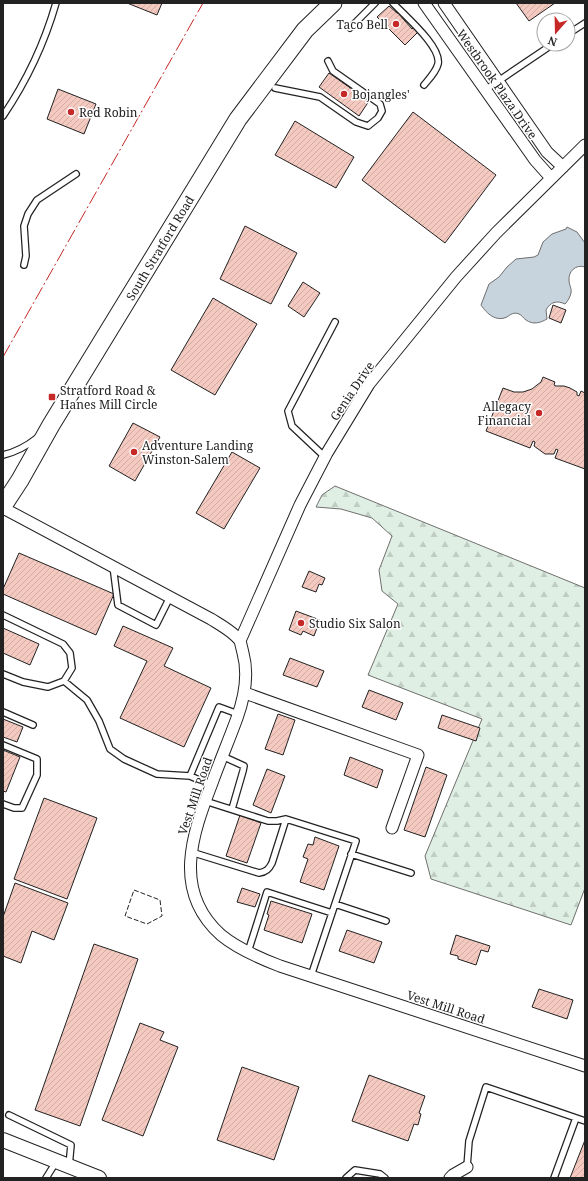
<svg xmlns="http://www.w3.org/2000/svg" width="588" height="1181" font-family="'Noto Serif',serif">
<style>
.forest{fill:url(#forest-firs);stroke:#6f6f6f}
.water{fill:#c7d3dd;stroke:#6f6f6f}
.building{fill:url(#building-hatch);stroke:#222}
.lines{fill:none;stroke-linecap:round;stroke-linejoin:round}
.service-casing{stroke:#222;stroke-width:8}
.minor-casing{stroke:#222;stroke-width:13}
.tertiary-casing{stroke:#222;stroke-width:16}
.primary-casing{stroke:#222;stroke-width:19}
.service{stroke:#fff;stroke-width:5.5}
.minor{stroke:#fff;stroke-width:11}
.tertiary{stroke:#fff;stroke-width:14}
.primary{stroke:#fff;stroke-width:17}
.fence{stroke:#222;stroke-width:1;stroke-dasharray:5 2;stroke-linecap:butt}
.power{stroke:#c62828;stroke-width:1;stroke-dasharray:14 3 2 3;stroke-linecap:butt}
.poi-dot{fill:#c62828;stroke:#fff;stroke-width:1.5}
.labels{text-anchor:middle;dominant-baseline:central;stroke-width:3;stroke-linejoin:round;paint-order:stroke}
.poi-label{font-size:12px;fill:#222;stroke:#fff;text-anchor:start}
.street-label{font-size:12px;fill:#222;stroke:#fff}
</style>
<defs>
<pattern id="forest-firs" width="22" height="20" patternUnits="userSpaceOnUse"><rect width="22" height="20" fill="#e0efe3"/><path d="M5 1l3.5 6h-7zM16 11l3.5 6h-7z" fill="#c0cdc2"/></pattern>
<pattern id="building-hatch" width="6" height="6" patternUnits="userSpaceOnUse"><rect width="6" height="6" fill="#f3c9c0"/><path d="M-1 1l2-2M0 6l6-6M5 7l2-2" fill="none" stroke="#d0aca5"/></pattern>
</defs>
<rect width="100%" height="100%" fill="#fff"/>
<path class="forest" d="M 335,486 L 585,588 L 585,888 L 571,925 L 431,879 L 425,856 L 482,719 L 368,675 L 398,604 L 382,591 L 379,570 L 392,536 L 372,518 L 341,509 L 316,507 L 322,495 Z"/>
<path class="water" d="M 567,227 L 577,232 L 585,243 L 585,267 C 576,264 568,271 569,281 C 569,285 572,288 571,293 C 570,297 568,301 565,304 C 557,300 550,302 546,310 L 547,319 C 540,323 533,325 526,320 C 523,318 522,315 519,314 C 514,312 511,314 507,317 C 496,322 487,314 481,305 L 489,284 L 499,277 L 507,267 L 516,259 L 534,257 L 538,255 L 543,242 L 552,234 L 566,229 Z"/>
<path class="building" d="M 127,3 L 162,3 L 157,15 Z
M 516,3 L 555,3 L 529,21 Z
M 389,6 L 397,13 L 398,13 L 412,29 L 413,28 L 418,32 L 405,45 L 377,17 Z
M 329,73 L 369,101 L 359,116 L 319,87 Z
M 58,89 L 96,104 L 84,134 L 47,119 Z
M 413,112 L 496,175 L 445,243 L 362,180 Z
M 295,121 L 354,157 L 336,188 L 275,155 Z
M 245,226 L 297,253 L 271,304 L 220,279 Z
M 303,282 L 320,293 L 304,317 L 288,306 Z
M 213,298 L 257,324 L 215,395 L 171,370 Z
M 553,305 L 566,310 L 561,323 L 549,318 Z
M 543,377 L 555,382 L 554,385 L 556,386 L 564,386 L 570,388 L 577,392 L 577,395 L 579,396 L 581,391 L 585,393 L 585,469 L 555,458 L 558,450 L 556,449 L 554,454 L 545,454 L 534,446 L 535,442 L 533,441 L 530,448 L 486,431 L 503,388 L 514,392 L 523,392 L 532,389 L 537,385 L 541,382 Z
M 133,423 L 160,437 L 135,481 L 109,466 Z
M 232,452 L 260,468 L 224,529 L 196,513 Z
M 19,553 L 114,594 L 96,635 L 3,594 L 3,589 Z
M 309,571 L 325,578 L 322,585 L 319,584 L 316,592 L 302,587 Z
M 296,611 L 320,620 L 314,636 L 303,631 L 301,635 L 289,630 Z
M 123,626 L 173,648 L 164,666 L 211,688 L 184,747 L 120,718 L 147,661 L 114,646 Z
M 3,628 L 39,644 L 30,665 L 3,653 Z
M 290,658 L 324,671 L 317,687 L 283,675 Z
M 369,690 L 403,703 L 396,720 L 362,707 Z
M 278,714 L 295,720 L 283,755 L 265,749 Z
M 442,715 L 480,728 L 476,741 L 438,728 Z
M 3,719 L 23,727 L 17,742 L 3,737 Z
M 3,750 L 20,757 L 6,792 L 3,791 Z
M 350,757 L 383,770 L 377,788 L 344,775 Z
M 426,767 L 447,775 L 425,837 L 404,830 Z
M 267,769 L 285,776 L 271,813 L 253,805 Z
M 44,798 L 97,818 L 67,899 L 14,879 Z
M 240,815 L 261,823 L 247,863 L 226,856 Z
M 315,837 L 339,846 L 324,890 L 300,882 L 308,859 L 303,857 L 308,844 L 313,845 Z
M 15,883 L 68,903 L 54,940 L 32,931 L 21,963 L 3,956 L 3,917 Z
M 242,888 L 260,894 L 255,907 L 237,902 Z
M 271,901 L 312,914 L 302,943 L 264,930 L 269,915 L 267,914 Z
M 347,930 L 382,942 L 374,963 L 339,951 Z
M 456,935 L 490,946 L 488,952 L 481,950 L 476,965 L 458,959 L 458,956 L 450,954 Z
M 94,944 L 138,959 L 80,1126 L 35,1110 Z
M 539,989 L 573,1000 L 567,1019 L 532,1007 Z
M 140,1023 L 164,1032 L 160,1040 L 178,1047 L 143,1136 L 102,1120 Z
M 242,1067 L 299,1087 L 274,1160 L 217,1140 Z
M 369,1075 L 425,1096 L 419,1113 L 421,1114 L 418,1125 L 414,1124 L 408,1141 L 352,1121 Z
M 585,1140 L 585,1178 L 570,1178 Z"/>
<g class="lines">
<g class="service-casing">
<path id="service" d="M 393,3 C 404,15 442,47 438,64 C 436,72 429,79 424,85
M 350,28 L 375,3
M 568,34 L 585,23
M 275,88 L 320,97 L 356,122 L 368,126 L 378,118 L 382,111 L 380,104 L 333,71 L 328,61
M 485,90 L 553,44
M 3,116 C 28,79 44,45 56,3
M 24,265 L 26,256 L 24,226 L 28,214 L 37,200 L 76,174
M 3,455 C 16,452 27,446 37,438
M 325,457 L 292,426 L 288,411 L 335,322
M 113,566 L 118,605 L 156,625 L 170,597
M 3,615 L 63,644 L 70,653 L 72,668 L 64,681 L 48,687 L 23,682 L 3,674
M 64,681 L 87,700 L 99,721 L 110,749 L 124,759 L 157,774 L 190,776
M 3,712 L 33,725
M 3,745 L 37,759 L 37,775 L 22,808 L 14,808 L 3,804
M 222,756 L 244,766 L 243,771 L 232,809
M 211,785 L 190,776 L 219,707 L 238,714
M 205,801 L 268,821 L 277,821 L 286,819 L 356,841 L 311,976
M 191,852 L 259,873 C 266,872 269,869 272,863 L 286,819
M 351,854 L 411,873
M 335,904 L 386,921
M 248,952 L 267,892 L 332,913
M 9,1115 L 71,1145 L 69,1166
M 467,1167 L 469,1141 L 486,1087 L 585,1121
M 46,1178 L 56,1162
M 346,1178 L 355,1170 L 380,1174 L 385,1178
M 554,1178 L 576,1118"/>
</g>
<g class="minor-casing">
<path id="minor" d="M 424,3 L 535,160 L 551,178
M 444,3 L 547,152 L 563,167
M 3,508 L 211,619 C 219,624 234,632 240,641 C 241,644 242,649 243,653 C 249,675 245,696 237,718 C 229,740 220,761 212,783 C 192,835 172,891 221,935 C 238,949 259,958 280,966 L 585,1066
M 240,641 L 300,505 L 327,453 L 369,384 L 456,277 L 496,233 L 585,145
M 245,693 L 418,755 L 392,828
M 450,1178 L 453,1175 L 467,1167"/>
</g>
<g class="tertiary-casing">
<path id="tertiary" d="M 3,1140 L 99,1178"/>
</g>
<g class="primary-casing">
<path id="primary" d="M 3,506 L 20,480 L 51,425 L 238,119 L 305,30 L 333,3"/>
</g>
<use href="#service" class="service"/>
<use href="#minor" class="minor"/>
<use href="#tertiary" class="tertiary"/>
<use href="#primary" class="primary"/>
<path class="fence" d="M 134,890 L 160,900 L 162,916 L 147,924 L 125,916 Z"/>
<path class="power" d="M 3,357 L 203,3"/>
</g>
<g class="poi-dot">
<circle cx="396" cy="24" r="4"/>
<circle cx="344" cy="94" r="4"/>
<circle cx="71" cy="112" r="4"/>
<rect x="48" y="393" width="8" height="8" rx="2"/>
<circle cx="539" cy="413" r="4"/>
<circle cx="134" cy="452" r="4"/>
<circle cx="301" cy="623" r="4"/>
</g>
<g class="labels">
<g class="poi-label">
<text x="388" y="24" text-anchor="end">Taco Bell</text>
<text x="352" y="94">Bojangles'</text>
<text x="79" y="112">Red Robin</text>
<text x="60" y="390">Stratford Road &amp;<tspan x="60" dy="14">Hanes Mill Circle</tspan></text>
<text x="531" y="406" text-anchor="end">Allegacy<tspan x="531" dy="14">Financial</tspan></text>
<text x="142" y="445">Adventure Landing<tspan x="142" dy="14">Winston-Salem</tspan></text>
<text x="309" y="623">Studio Six Salon</text>
</g>
<g class="street-label">
<text transform="translate(497 84) rotate(55)">Westbrook Plaza Drive</text>
<text transform="translate(160 248) rotate(-59)">South Stratford Road</text>
<text transform="translate(352 391) rotate(-56)">Genia Drive</text>
<text transform="translate(195 796) rotate(-71)">Vest Mill Road</text>
<text transform="translate(446 1007) rotate(18)">Vest Mill Road</text>
</g>
</g>
<rect width="588" height="1181" fill="none" stroke="#222222" stroke-width="8"/>
<g transform="translate(556 32) rotate(200)"><circle r="19" fill="#ffffff" stroke="#a7a7a7"/>
<path d="M0-3L7 15L0 10L-7 15Z" fill="#c62828"/>
<text y="-6" font-size="11" font-weight="bold" text-anchor="middle" fill="#222222">N</text>
</g>
</svg>
